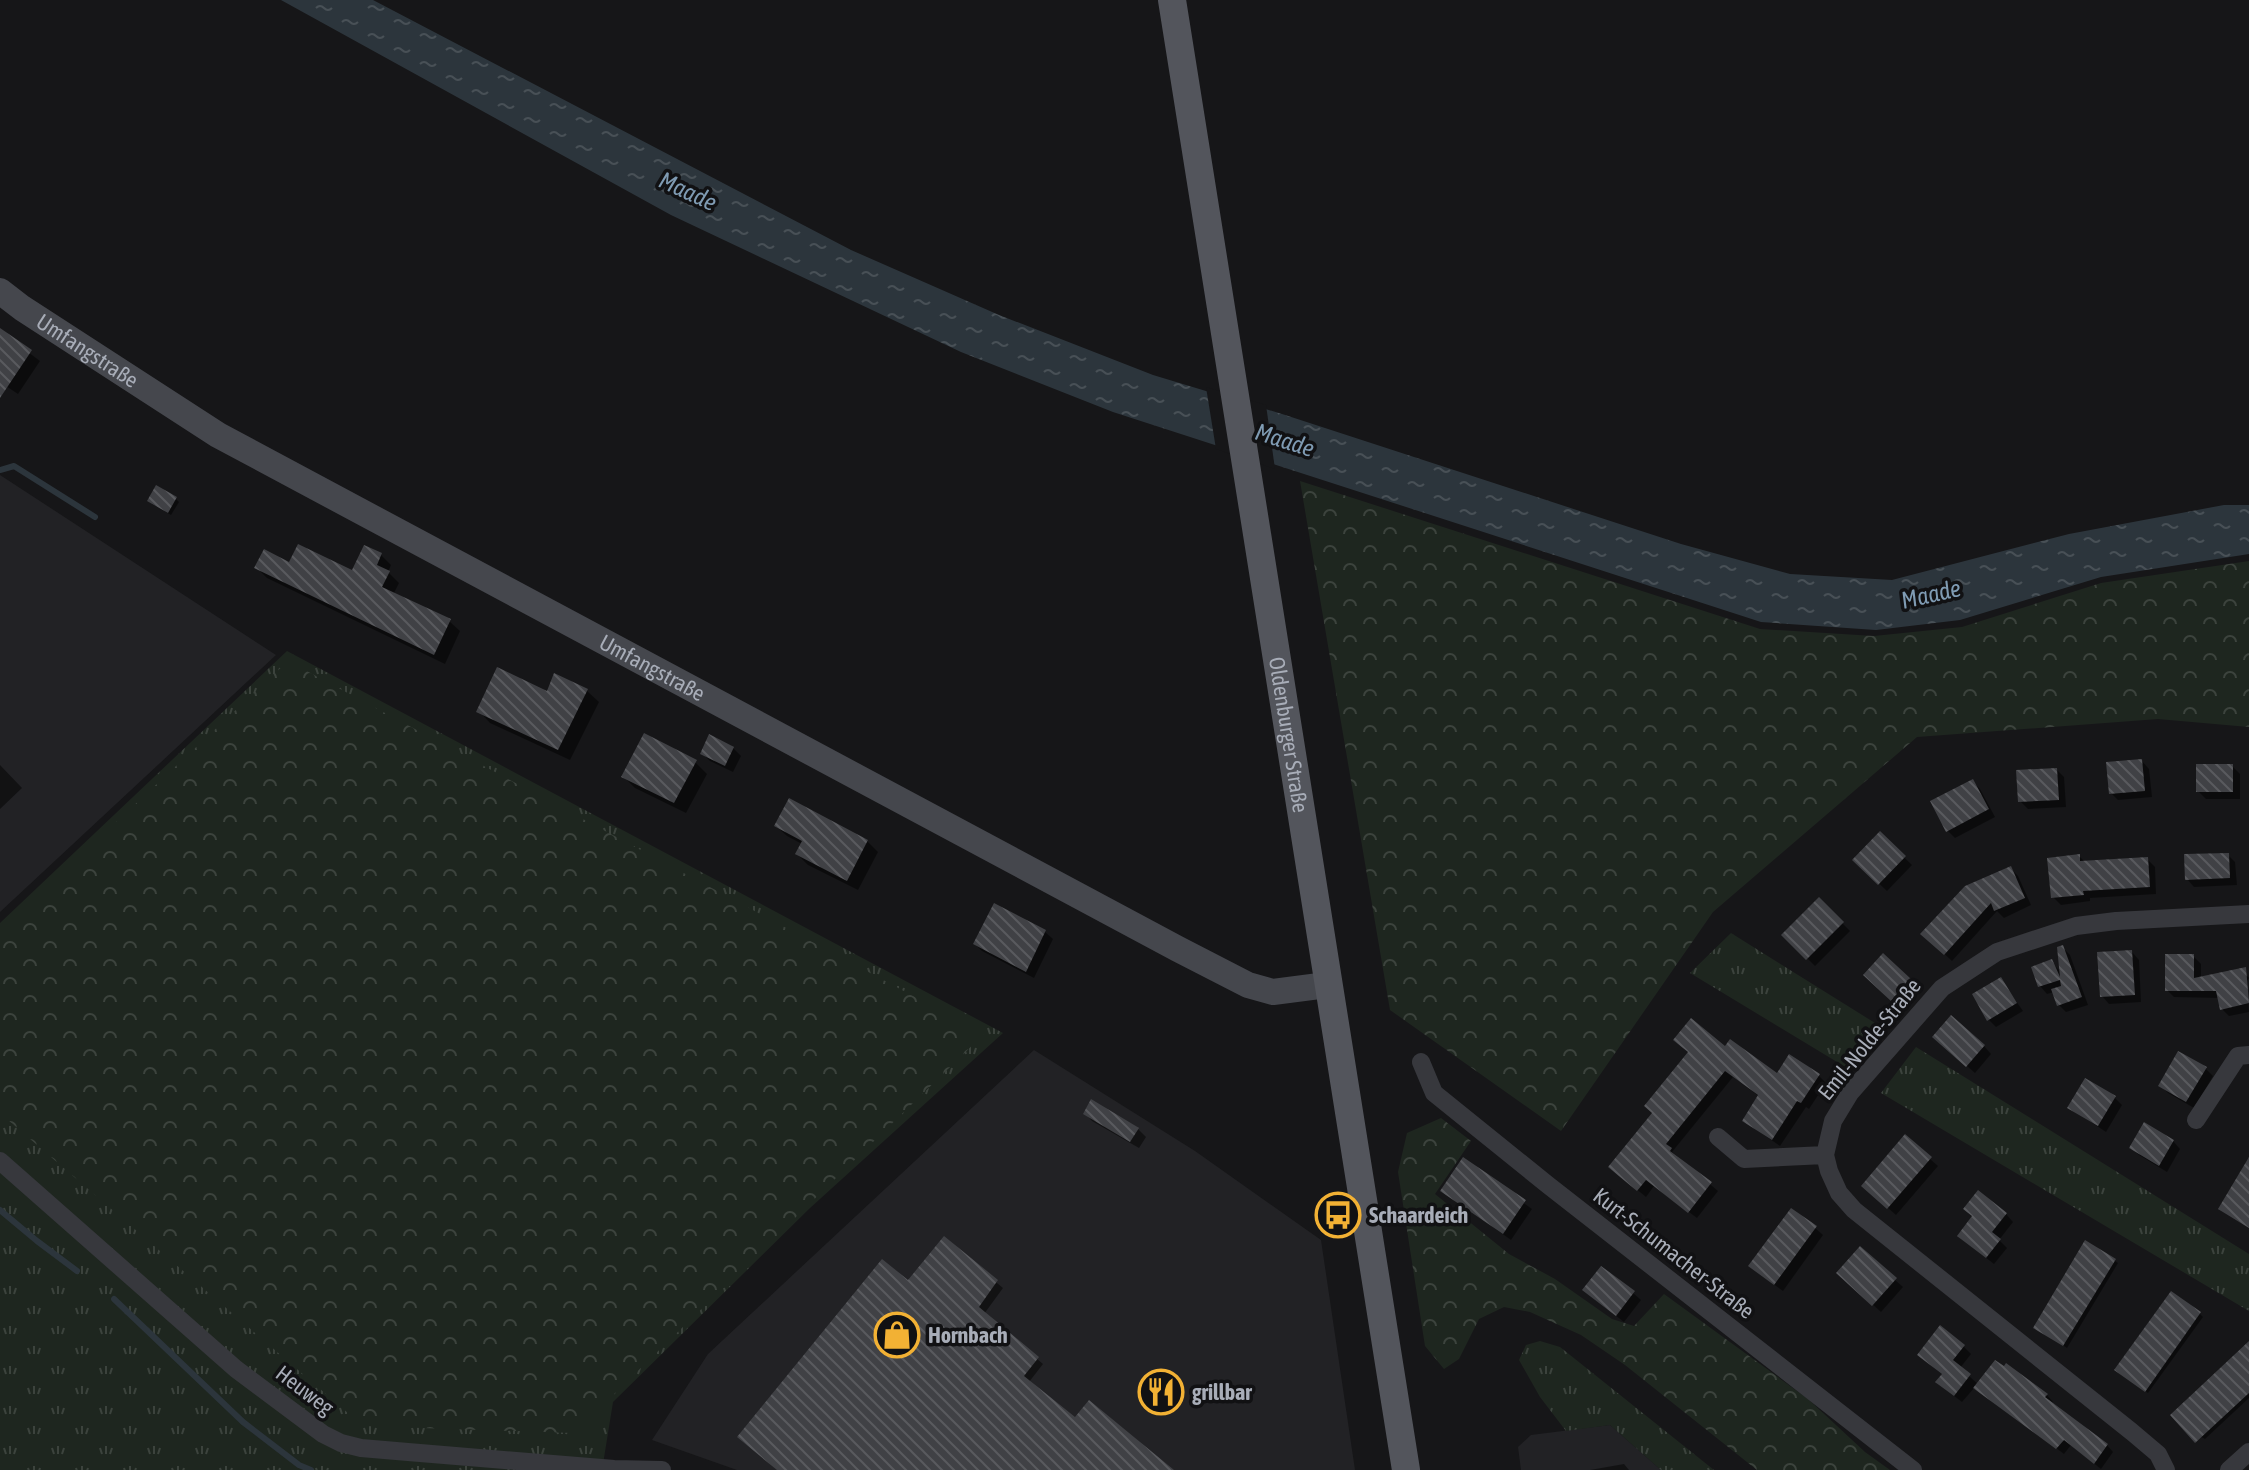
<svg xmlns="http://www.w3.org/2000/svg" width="2249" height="1470" font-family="'Asap Condensed',sans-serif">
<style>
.built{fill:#222225}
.grass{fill:url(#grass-tufts)}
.forest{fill:url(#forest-crowns)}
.water{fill:url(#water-ripples)}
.pier{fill:#161618}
.shadow{fill:#0007}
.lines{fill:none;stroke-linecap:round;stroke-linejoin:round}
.stream{stroke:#2c353c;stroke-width:6}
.building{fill:url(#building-back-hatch)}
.street{stroke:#37383d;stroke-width:18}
.secondary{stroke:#45474d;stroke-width:26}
.primary{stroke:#53555c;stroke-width:28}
.labels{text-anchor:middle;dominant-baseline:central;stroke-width:7;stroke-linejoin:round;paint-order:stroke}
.street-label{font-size:22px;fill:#a8adb8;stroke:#111113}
.poi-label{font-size:22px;font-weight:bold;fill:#a8adb8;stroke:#111113;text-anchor:start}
.water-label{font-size:24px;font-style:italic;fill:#7f9bb3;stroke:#111113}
</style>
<defs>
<pattern id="grass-tufts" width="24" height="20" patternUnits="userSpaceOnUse" patternTransform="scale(2)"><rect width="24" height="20" fill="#1e261f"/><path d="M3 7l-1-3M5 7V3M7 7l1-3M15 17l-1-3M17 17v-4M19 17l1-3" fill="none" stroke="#3c433d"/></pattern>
<pattern id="forest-crowns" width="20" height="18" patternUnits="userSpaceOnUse" patternTransform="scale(2)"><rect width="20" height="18" fill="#1e261f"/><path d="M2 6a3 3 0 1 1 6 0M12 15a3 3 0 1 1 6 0" fill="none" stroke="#3c433d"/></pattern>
<pattern id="water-ripples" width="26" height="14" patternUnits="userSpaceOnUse" patternTransform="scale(2)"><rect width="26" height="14" fill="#2c353c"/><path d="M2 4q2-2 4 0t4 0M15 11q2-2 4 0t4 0" fill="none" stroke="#485056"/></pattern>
<pattern id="building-back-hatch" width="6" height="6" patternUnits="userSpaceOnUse" patternTransform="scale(2)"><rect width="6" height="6" fill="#404145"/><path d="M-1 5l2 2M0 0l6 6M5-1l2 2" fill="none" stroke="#595a5e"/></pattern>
</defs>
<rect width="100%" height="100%" fill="#161618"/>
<path class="built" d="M 0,475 L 276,655 L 0,912 Z
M 1034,1050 L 1195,1151 L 1321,1240 L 1355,1470 L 737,1470 L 652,1440 L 708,1354 Z
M 1610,1425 L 1661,1470 L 1521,1470 L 1518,1447 L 1531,1435 Z"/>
<path class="grass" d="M 287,651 L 1003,1033 L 810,1208 L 613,1402 L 602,1470 L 0,1470 L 0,923 Z
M 1731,933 L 1875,1023 L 1847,1068 L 1690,973 Z
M 1916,1047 L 2249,1254 L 2249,1311 L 1881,1093 Z
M 1540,1341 L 1560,1347 L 1714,1470 L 1661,1470 L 1610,1425 L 1566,1431 L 1540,1397 L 1519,1360 L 1526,1345 Z"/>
<path class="forest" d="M 1300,481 L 1760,629 L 1874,636 L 1962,627 L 2101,583 L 2249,561 L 2249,727 L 2158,719 L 1917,737 L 1713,912 L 1561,1131 L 1390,1010 Z
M 288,661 L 984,1034 L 574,1433 L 363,1426 L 0,1113 L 0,931 Z
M 1441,1118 L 1471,1141 L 1435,1194 L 1509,1254 L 1555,1279 L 1612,1319 L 1634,1326 L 1664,1294 L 1808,1399 L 1865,1452 L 1890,1470 L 1757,1470 L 1625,1365 L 1581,1335 L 1530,1312 L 1504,1307 L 1479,1319 L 1459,1359 L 1444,1369 L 1425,1346 L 1398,1172 L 1407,1133 Z"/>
<path class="water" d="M 281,0 L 373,0 L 851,250 L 999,315 L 1153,375 L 1282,414 L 1681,544 L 1790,574 L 1892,580 L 2069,534 L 2224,505 L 2249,505 L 2249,554 L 2101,577 L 1960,620 L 1876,630 L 1761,622 L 1113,412 L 961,352 L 671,215 Z"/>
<path class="pier" d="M 1206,387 L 1266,405 L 1275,469 L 1216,449 Z"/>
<path class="shadow" d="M 0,331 L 40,361 L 18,394 L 0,382 Z
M 176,499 L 179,502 L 171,515 L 152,504 Z
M 381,555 L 391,565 L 388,572 L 399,583 L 393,595 L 449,621 L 460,631 L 445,664 L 267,578 L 257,568 L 290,565 L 353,573 Z
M 587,691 L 599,702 L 570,760 L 490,723 L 479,711 L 548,694 Z
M 733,748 L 741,756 L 733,772 L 710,761 L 702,753 Z
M 2142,761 L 2149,769 L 2152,797 L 2118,800 L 2111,793 Z
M 695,762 L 707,774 L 686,813 L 635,788 L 623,776 Z
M 0,765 L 22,788 L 0,809 Z
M 2232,766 L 2240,774 L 2240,799 L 2206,799 L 2198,791 Z
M 2057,770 L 2064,777 L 2066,807 L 2028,809 L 2020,801 Z
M 1972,781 L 1980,789 L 1995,817 L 1955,838 L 1947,830 Z
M 776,826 L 867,841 L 878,852 L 858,890 L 808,865 L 797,854 L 802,844 L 787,836 Z
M 1880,834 L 1912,865 L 1887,891 L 1854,860 Z
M 2228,855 L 2235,862 L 2237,885 L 2194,887 L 2187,879 Z
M 2079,856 L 2085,862 L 2147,859 L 2155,867 L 2156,894 L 2090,898 L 2090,901 L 2061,905 L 2053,897 Z
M 2010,868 L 2018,876 L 2031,905 L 2004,918 L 1997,911 L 1952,961 L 1923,934 Z
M 1819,900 L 1850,931 L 1815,966 L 1784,935 Z
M 995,906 L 1045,932 L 1053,939 L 1034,978 L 982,951 L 975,944 Z
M 2062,947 L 2070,955 L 2088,1005 L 2066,1012 L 2059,1005 L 2054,992 L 2047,994 L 2040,986 L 2051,962 L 2061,972 Z
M 2132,952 L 2139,960 L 2141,1002 L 2109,1004 L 2102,996 Z
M 1883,955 L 1917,988 L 1900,1007 L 1865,975 Z
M 2193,956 L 2201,964 L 2201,978 L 2247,976 L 2249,978 L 2247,981 L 2249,1012 L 2229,1016 L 2222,1009 L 2220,998 L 2174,997 L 2167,990 Z
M 2001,980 L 2023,1011 L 1996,1027 L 1988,1019 Z
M 1942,1044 L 1984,1046 L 1991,1054 L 1975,1073 Z
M 1725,1049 L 1778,1076 L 1818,1075 L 1826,1083 L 1809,1109 L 1806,1107 L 1780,1146 L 1744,1121 L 1760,1097 L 1733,1077 L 1672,1152 L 1718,1191 L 1697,1218 L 1654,1186 L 1646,1197 L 1618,1174 Z
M 2206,1069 L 2213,1076 L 2194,1108 L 2168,1093 L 2160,1085 Z
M 2115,1098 L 2122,1105 L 2106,1132 L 2070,1108 Z
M 1085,1113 L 1138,1129 L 1146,1137 L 1139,1148 L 1092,1121 Z
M 2173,1141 L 2180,1149 L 2167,1172 L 2139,1155 L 2131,1148 Z
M 1930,1159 L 1938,1166 L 1896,1215 L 1871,1193 Z
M 1464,1160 L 1532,1209 L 1511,1240 L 1443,1191 Z
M 2006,1214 L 2013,1222 L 1999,1240 L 2007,1248 L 1994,1264 L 1967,1243 Z
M 1815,1228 L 1823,1235 L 1783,1291 L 1758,1273 Z
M 944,1239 L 1003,1288 L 984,1314 L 1043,1364 L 1029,1382 L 1075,1420 L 1171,1470 L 779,1470 L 908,1283 Z
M 2114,1260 L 2118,1263 L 2067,1348 L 2039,1330 Z
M 1846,1280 L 1895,1280 L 1903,1287 L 1881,1312 Z
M 1633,1293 L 1641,1300 L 1624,1322 L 1592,1297 Z
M 2200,1314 L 2203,1317 L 2148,1393 L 2120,1373 Z
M 1963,1346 L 1971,1354 L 1960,1368 L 1979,1385 L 2047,1395 L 2053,1402 L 2051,1404 L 2107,1445 L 2113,1452 L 2101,1469 L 2071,1445 L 2064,1454 L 1975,1387 L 1962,1402 L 1945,1389 L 1943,1375 L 1927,1362 Z
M 2249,1356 L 2249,1398 L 2205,1439 L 2183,1427 Z
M 1624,1464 L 1629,1470 L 1590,1470 Z"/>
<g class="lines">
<path class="stream" d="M 0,470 L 14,466 L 95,517
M 0,1210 L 37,1241 L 77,1271
M 114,1299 L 243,1422 L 299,1465 L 311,1470"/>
</g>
<path class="building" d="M 0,328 L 32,350 L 0,398 Z
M 156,485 L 177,497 L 168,513 L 147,501 Z
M 298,544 L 352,570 L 364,545 L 382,553 L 377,565 L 390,571 L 382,587 L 451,619 L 434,655 L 254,568 L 264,549 L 289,562 Z
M 497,667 L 547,691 L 554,673 L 588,689 L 558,750 L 476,712 Z
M 644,733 L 697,760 L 674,803 L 621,777 Z
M 709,734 L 734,747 L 725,766 L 700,754 Z
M 2142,759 L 2145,791 L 2109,794 L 2106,762 Z
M 2196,764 L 2233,764 L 2233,792 L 2196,792 Z
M 2057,768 L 2059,800 L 2018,802 L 2016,770 Z
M 1973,779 L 1989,809 L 1946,832 L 1930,801 Z
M 789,798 L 868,840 L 847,881 L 795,854 L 802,841 L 774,826 Z
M 1880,831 L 1906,856 L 1878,885 L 1852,860 Z
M 2229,853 L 2230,878 L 2185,880 L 2184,854 Z
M 2080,854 L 2080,861 L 2148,857 L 2150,887 L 2083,891 L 2084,895 L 2051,898 L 2047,858 Z
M 2011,866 L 2025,898 L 1994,911 L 1991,903 L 1944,955 L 1920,934 L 1965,886 Z
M 1819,897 L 1844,922 L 1806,960 L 1781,935 Z
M 994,903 L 1046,930 L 1026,972 L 973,944 Z
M 2063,945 L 2082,997 L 2057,1006 L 2051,989 L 2061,986 L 2060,980 L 2038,987 L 2031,967 L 2052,959 L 2060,977 L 2057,947 Z
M 2132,950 L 2135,995 L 2100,997 L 2097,952 Z
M 1883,953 L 1911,979 L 1891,1001 L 1863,975 Z
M 2165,954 L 2194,954 L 2194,978 L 2246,967 L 2249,1003 L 2220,1010 L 2216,991 L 2165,991 Z
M 2001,977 L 2017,1003 L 1987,1021 L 1972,994 Z
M 1951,1015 L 1985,1045 L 1966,1067 L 1932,1037 Z
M 1691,1018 L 1725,1046 L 1730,1039 L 1777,1073 L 1789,1054 L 1820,1074 L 1801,1103 L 1797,1101 L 1772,1140 L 1742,1121 L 1758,1095 L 1725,1071 L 1666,1144 L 1672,1148 L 1670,1151 L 1712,1182 L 1688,1213 L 1646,1180 L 1637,1191 L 1608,1167 L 1652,1113 L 1644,1106 L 1688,1052 L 1673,1040 Z
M 2178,1051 L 2207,1067 L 2186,1102 L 2158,1086 Z
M 2085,1078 L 2116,1096 L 2098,1126 L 2067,1108 Z
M 1091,1099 L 1139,1128 L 1130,1142 L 1083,1114 Z
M 2144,1122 L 2174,1140 L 2159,1166 L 2129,1148 Z
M 1905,1134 L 1932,1157 L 1887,1209 L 1861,1186 Z
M 1463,1157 L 1526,1200 L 1503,1234 L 1440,1191 Z
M 2249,1157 L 2249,1228 L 2218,1209 Z
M 1978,1190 L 2007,1213 L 1992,1232 L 2001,1239 L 1986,1258 L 1957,1236 L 1972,1216 L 1963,1209 Z
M 1791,1208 L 1817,1226 L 1774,1285 L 1748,1266 Z
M 944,1236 L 998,1280 L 979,1307 L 1039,1357 L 1024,1376 L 1075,1417 L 1089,1400 L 1174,1470 L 777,1470 L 737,1437 L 882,1259 L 908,1280 Z
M 2085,1240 L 2116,1259 L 2063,1346 L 2033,1328 Z
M 1860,1246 L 1897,1278 L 1872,1306 L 1836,1273 Z
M 1601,1266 L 1635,1291 L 1616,1316 L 1582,1290 Z
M 2171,1291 L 2201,1312 L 2145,1392 L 2114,1370 Z
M 1940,1325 L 1965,1345 L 1953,1360 L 1971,1374 L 1954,1396 L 1935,1382 L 1942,1374 L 1917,1355 Z
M 2249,1341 L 2249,1393 L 2195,1443 L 2170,1415 Z
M 1995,1360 L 2004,1366 L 2006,1363 L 2048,1394 L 2045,1397 L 2108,1444 L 2094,1464 L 2064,1440 L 2056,1449 L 1973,1388 Z"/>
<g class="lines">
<path class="street" d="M 1421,1062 L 1434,1093 L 1548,1185 L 1913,1470
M 2196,1120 L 2238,1056 L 2249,1055
M 1718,1137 L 1744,1159 L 1825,1155
M 0,1161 L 236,1369 L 323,1434 L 341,1443 L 361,1448 L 408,1452 L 614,1469 L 662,1470
M 2166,1470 L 2158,1454 L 2132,1432 L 1854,1210 L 1839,1193 L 1829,1171 L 1825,1155 L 1833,1121 L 1850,1093 L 1942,988 L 1997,952 L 2076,926 L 2116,921 L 2249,914
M 2229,1470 L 2249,1452"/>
<path class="secondary" id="s1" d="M 0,291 L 22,308 L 218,435 L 1178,949 L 1248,985 L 1273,992 L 1327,985"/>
<path class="primary" id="s2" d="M 1172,0 L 1406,1470"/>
</g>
<defs>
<g id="bus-ring" transform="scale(2.3)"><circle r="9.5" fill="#111113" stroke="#f2b134" stroke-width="1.5"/><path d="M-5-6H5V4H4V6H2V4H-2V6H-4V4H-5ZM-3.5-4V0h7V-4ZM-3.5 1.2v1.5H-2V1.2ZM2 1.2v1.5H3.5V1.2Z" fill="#f2b134"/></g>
<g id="shop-ring" transform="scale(2.3)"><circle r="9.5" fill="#111113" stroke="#f2b134" stroke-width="1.5"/><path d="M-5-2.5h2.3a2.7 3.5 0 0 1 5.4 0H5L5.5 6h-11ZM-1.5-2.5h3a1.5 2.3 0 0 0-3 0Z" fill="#f2b134"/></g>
<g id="restaurant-ring" transform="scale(2.3)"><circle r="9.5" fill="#111113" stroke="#f2b134" stroke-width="1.5"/><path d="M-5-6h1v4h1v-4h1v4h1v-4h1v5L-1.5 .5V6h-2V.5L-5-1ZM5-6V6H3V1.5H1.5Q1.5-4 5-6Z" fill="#f2b134"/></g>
</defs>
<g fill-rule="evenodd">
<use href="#bus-ring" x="1338" y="1215"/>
<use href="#shop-ring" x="897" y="1335"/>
<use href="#restaurant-ring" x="1161" y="1392"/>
</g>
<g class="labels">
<g class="street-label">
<text stroke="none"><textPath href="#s1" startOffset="106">Umfangstraße</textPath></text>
<text stroke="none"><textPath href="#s1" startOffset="754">Umfangstraße</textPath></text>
<text stroke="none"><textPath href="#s2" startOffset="744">Oldenburger Straße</textPath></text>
<text transform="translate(1869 1039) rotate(-51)">Emil-Nolde-Straße</text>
<text transform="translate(1674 1253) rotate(38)">Kurt-Schumacher-Straße</text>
<text transform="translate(305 1390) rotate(37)">Heuweg</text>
</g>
<g class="poi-label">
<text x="1369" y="1215">Schaardeich</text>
<text x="928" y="1335">Hornbach</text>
<text x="1192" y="1392">grillbar</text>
</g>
<g class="water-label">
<text transform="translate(688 191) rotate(25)">Maade</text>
<text transform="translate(1285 440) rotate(18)">Maade</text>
<text transform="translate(1931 594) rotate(-13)">Maade</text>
</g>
</g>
</svg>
